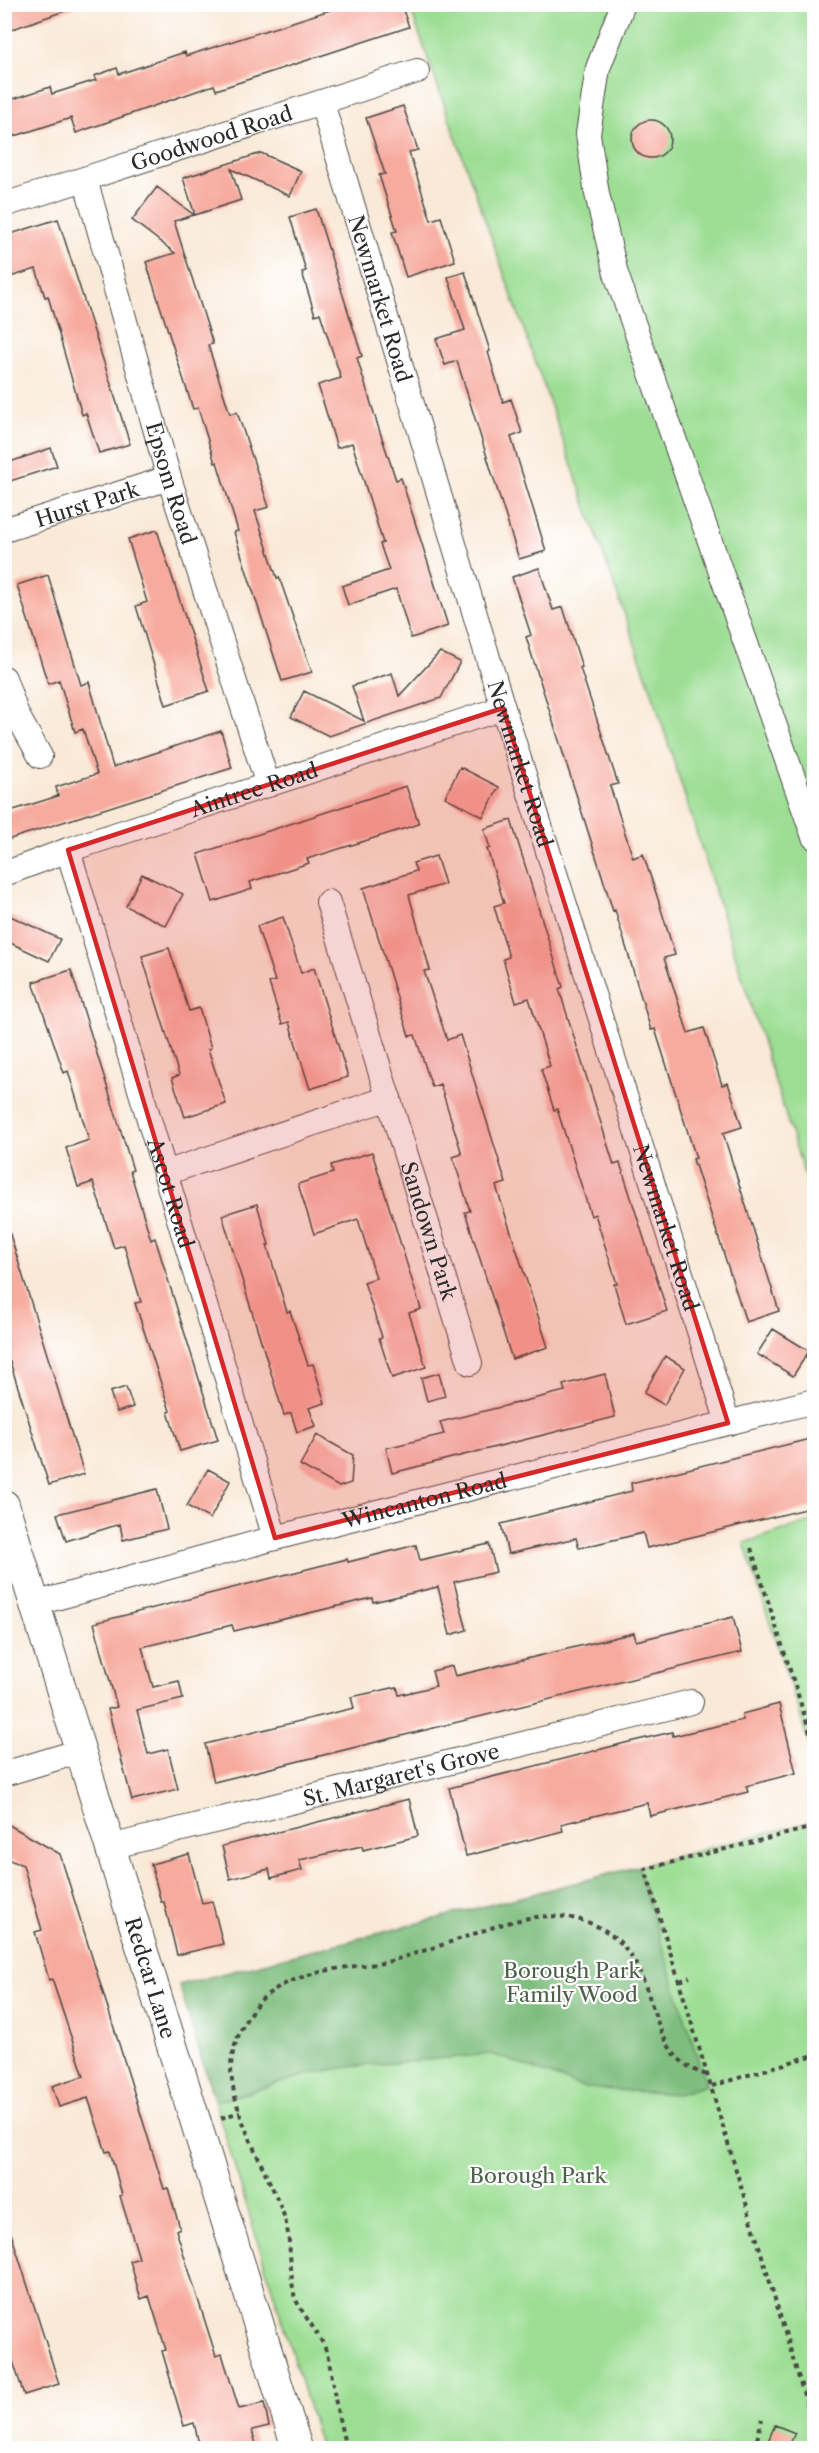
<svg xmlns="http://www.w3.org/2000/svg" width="819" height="2453" font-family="'Libre Caslon Text',serif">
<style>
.green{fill:#9dde94;stroke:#648460;stroke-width:1.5}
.forest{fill:#7ebd7e;stroke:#547454;stroke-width:1.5}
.building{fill:#f7aa9e}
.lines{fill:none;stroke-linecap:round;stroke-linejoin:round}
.minor-casing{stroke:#4a4845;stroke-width:26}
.major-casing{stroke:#4a4845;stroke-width:32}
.path{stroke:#4a4845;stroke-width:4;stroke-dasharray:4.5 4.5;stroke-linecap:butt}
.minor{stroke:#fff;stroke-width:24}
.major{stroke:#fff;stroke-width:30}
.marked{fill:#d62828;fill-opacity:0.2;stroke:#d62828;stroke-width:4.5;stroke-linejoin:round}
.labels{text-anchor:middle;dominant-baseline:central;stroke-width:4.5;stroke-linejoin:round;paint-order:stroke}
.street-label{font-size:21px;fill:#2b2b2b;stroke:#fff}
.park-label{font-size:21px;fill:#4d614a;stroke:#fff}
</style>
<rect width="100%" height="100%" fill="#fff"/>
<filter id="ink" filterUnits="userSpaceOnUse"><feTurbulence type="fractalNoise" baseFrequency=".0167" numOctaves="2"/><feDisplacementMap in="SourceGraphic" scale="12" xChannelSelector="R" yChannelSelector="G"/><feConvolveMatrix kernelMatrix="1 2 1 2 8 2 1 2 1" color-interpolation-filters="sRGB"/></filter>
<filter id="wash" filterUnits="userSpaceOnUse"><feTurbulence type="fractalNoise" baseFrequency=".008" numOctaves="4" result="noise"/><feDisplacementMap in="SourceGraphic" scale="24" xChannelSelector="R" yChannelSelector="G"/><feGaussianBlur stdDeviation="1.35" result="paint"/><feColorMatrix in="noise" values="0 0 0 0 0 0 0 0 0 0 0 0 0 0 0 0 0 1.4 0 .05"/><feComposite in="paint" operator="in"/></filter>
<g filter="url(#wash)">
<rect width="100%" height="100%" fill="#f9e9d7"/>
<path class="green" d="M 409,5 L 814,5 L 814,1205 L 651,689 Z
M 814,1520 L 814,1759 L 744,1543 Z
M 814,1821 L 814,2448 L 321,2448 L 179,1985 Z"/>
<path class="forest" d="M 638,1867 L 706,2085 L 678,2094 L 585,2088 L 492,2054 L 348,2067 L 310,2074 L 215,2102 L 179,1985 Z"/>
<g id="blocks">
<path class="building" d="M 4,4 L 75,4 L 76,7 L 4,32 Z
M 349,4 L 401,4 L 409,27 L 216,90 L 214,85 L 76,133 L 71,118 L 9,138 L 4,125 L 4,102 L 50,87 L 52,94 L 96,80 L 94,76 L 117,68 L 119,74 L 185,52 L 186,56 Z
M 403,106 L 418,150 L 409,152 L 431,220 L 441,217 L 455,261 L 406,277 L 392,232 L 397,231 L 379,175 L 385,174 L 366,118 Z
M632 139a19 19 0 1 1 38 0a19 19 0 1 1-38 0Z
M 261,153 L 301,171 L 290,196 L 231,169 L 241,200 L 195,215 L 183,178 Z
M 157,187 L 194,215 L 174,221 L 213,344 L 208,345 L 230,414 L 237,412 L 269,507 L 255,511 L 277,578 L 279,577 L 312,672 L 282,681 L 234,532 L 238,531 L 217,462 L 215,463 L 198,408 L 193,409 L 146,262 L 175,253 L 132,220 Z
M 316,209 L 362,356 L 357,358 L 378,426 L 396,480 L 401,478 L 448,626 L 411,638 L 396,589 L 348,605 L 342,586 L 389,570 L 380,544 L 383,543 L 352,443 L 337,448 L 318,385 L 341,378 L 320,313 L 315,315 L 302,272 L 306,271 L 290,217 Z
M 58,219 L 130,444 L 99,453 L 86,413 L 82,415 L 48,296 L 45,297 L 36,269 L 4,279 L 4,236 Z
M 465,272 L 490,351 L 488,352 L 503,402 L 511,399 L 522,433 L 511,437 L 546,551 L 519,559 L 457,361 L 445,365 L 436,339 L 465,330 L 448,277 Z
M 51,448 L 57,466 L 4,483 L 4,464 Z
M 157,530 L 209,691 L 166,705 L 136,606 L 147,602 L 128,539 Z
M 539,568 L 553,610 L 563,607 L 582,667 L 580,668 L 618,784 L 610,786 L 633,858 L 643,854 L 657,896 L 675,955 L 664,958 L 688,1033 L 704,1028 L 722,1085 L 728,1083 L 742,1127 L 723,1133 L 779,1311 L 746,1322 L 693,1159 L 696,1158 L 655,1029 L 651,1030 L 615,910 L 613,911 L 600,869 L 526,637 L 531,635 L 512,577 Z
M 48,575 L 81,685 L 89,682 L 113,767 L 221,731 L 232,768 L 4,841 L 4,813 L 58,796 L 56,787 L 97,774 L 83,729 L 75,732 L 59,680 L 48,684 L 17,585 Z
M 440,652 L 460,662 L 441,698 L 329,736 L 291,717 L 304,691 L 364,721 L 352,686 L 392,673 L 399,696 Z
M 460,767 L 499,787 L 483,817 L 445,797 Z
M 406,786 L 419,824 L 307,859 L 309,863 L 250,882 L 252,889 L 213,902 L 198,854 Z
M 511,820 L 563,987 L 559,989 L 614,1165 L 620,1163 L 667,1311 L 626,1324 L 614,1284 L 617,1284 L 595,1214 L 591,1216 L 557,1109 L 554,1110 L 541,1069 L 550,1066 L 529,998 L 516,1002 L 503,959 L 509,957 L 494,906 L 504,903 L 487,849 L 490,848 L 484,829 Z
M 436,856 L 445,884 L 409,895 L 430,970 L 424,971 L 447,1040 L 460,1035 L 506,1183 L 496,1186 L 548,1347 L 512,1359 L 465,1212 L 470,1211 L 453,1157 L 462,1154 L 440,1084 L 432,1087 L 415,1035 L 409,1036 L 363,888 L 416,871 L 413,863 Z
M 142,874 L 183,894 L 166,926 L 126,906 Z
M 4,913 L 60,939 L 49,961 L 4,940 Z
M 283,917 L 301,973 L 314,968 L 348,1077 L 310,1089 L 289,1022 L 282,1024 L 269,983 L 275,981 L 257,926 Z
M 169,948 L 189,1011 L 199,1008 L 211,1048 L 208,1049 L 226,1104 L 185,1117 L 172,1078 L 179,1075 L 142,956 Z
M 71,970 L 133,1170 L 130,1171 L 151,1240 L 155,1238 L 218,1440 L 180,1451 L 168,1412 L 170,1411 L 135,1303 L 141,1302 L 124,1245 L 114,1248 L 93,1182 L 78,1187 L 66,1148 L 89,1140 L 68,1071 L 64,1073 L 33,982 Z
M 372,1152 L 421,1309 L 409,1313 L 426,1367 L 392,1378 L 379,1338 L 382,1337 L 364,1282 L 376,1278 L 358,1219 L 314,1234 L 298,1184 L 333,1173 L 331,1165 Z
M 257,1204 L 269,1245 L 267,1245 L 287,1312 L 290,1311 L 308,1365 L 313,1364 L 325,1403 L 309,1408 L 316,1426 L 297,1432 L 291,1413 L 284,1415 L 222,1215 Z
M 8,1228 L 84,1474 L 49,1485 L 10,1362 L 4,1364 L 4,1229 Z
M 773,1329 L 809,1351 L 793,1376 L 757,1354 Z
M 665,1356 L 685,1368 L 664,1405 L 644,1393 Z
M 439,1373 L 445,1396 L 427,1401 L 421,1378 Z
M 605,1374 L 615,1417 L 392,1473 L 386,1448 L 444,1434 L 440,1422 L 565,1391 L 563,1385 Z
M 126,1387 L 133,1407 L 117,1412 L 110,1392 Z
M 317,1435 L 353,1455 L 351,1483 L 339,1487 L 300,1465 Z
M 814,1438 L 814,1507 L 647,1548 L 643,1533 L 579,1548 L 576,1538 L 508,1554 L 501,1524 L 632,1491 L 631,1483 Z
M 208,1469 L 230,1481 L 210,1519 L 187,1506 Z
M 157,1489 L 167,1529 L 123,1540 L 120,1524 L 66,1541 L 57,1514 Z
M 489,1544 L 496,1572 L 454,1582 L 467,1630 L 450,1635 L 438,1587 L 373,1602 L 372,1598 L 234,1631 L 232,1625 L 142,1647 L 153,1687 L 179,1681 L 183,1699 L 137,1710 L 148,1754 L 168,1749 L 178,1789 L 132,1800 L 108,1709 L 117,1707 L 94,1623 L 347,1559 L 348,1562 L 416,1545 L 420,1560 Z
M 733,1617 L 742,1652 L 214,1782 L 205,1744 L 354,1708 L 351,1697 L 397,1687 L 399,1695 L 436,1686 L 432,1671 L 452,1666 L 455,1676 L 634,1633 L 636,1641 Z
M 779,1704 L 796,1773 L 746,1786 L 748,1792 L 650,1816 L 647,1803 L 561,1824 L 563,1831 L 466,1856 L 449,1788 L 625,1743 L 672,1732 L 673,1736 L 743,1720 L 742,1714 Z
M 409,1799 L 418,1836 L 363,1850 L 362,1846 L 299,1860 L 302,1870 L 271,1878 L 269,1869 L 230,1879 L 222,1846 Z
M 4,1822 L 60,1854 L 164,2189 L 168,2188 L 180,2228 L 176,2230 L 216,2356 L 222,2354 L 239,2409 L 264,2403 L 269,2426 L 252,2430 L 257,2448 L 200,2448 L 194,2423 L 184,2426 L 162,2351 L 166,2350 L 149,2296 L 141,2299 L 130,2261 L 139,2258 L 120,2196 L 122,2195 L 110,2151 L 106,2152 L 88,2098 L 59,2107 L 52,2086 L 84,2076 L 52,1979 L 49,1980 L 35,1932 L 42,1930 L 23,1865 L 4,1858 Z
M 189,1854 L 202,1903 L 212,1901 L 223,1944 L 177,1955 L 164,1902 L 161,1902 L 151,1864 Z
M 8,2224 L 59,2384 L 24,2395 L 4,2334 L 4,2225 Z
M 775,2425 L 795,2433 L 788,2448 L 765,2448 Z"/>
</g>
</g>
<g filter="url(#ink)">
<use href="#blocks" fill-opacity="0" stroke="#4a4845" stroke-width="1.5"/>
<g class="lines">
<g class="minor-casing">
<g id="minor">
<path d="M 623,4 L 598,68 L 588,134 L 597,194 L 616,274 L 814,837"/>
<path id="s1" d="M 322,103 L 503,708 L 728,1423"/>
<path id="s2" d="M 85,179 L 169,478 L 268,785"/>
<path id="s3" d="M 4,205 L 417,71"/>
<path id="s4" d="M 4,530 L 169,478"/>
<path d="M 4,678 L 17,715 L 40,756"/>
<path id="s5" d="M 68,850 L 275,1538"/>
<path id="s6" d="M 4,874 L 68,850 L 503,708"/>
<path id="s7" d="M 328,902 L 470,1363"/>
<path d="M 165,1173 L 389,1098"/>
<path id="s8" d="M 34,1604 L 275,1538 L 814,1401"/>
<path d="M 4,1774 L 80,1751"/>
<path id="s9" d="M 110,1847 L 691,1702"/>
</g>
</g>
<g class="major-casing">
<g id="major">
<path id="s10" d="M 4,1505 L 297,2448"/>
</g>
</g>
<path class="path" d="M 751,1548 L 814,1745
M 814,1827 L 645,1869 L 814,2428
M 680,1981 L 690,1977
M 712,2086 L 814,2055
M 221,2118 L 240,2112
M 346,2448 C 342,2432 338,2415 335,2398 C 332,2381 331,2364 325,2348 C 318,2331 297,2308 294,2294 C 289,2268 292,2239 283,2213 C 266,2168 232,2116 231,2068 C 231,2046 246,2014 262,1999 C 284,1979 319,1971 348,1967 C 363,1965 379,1965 394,1960 C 416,1953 440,1946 462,1938 C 502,1924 544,1907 587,1922 C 671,1952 633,2055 708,2075
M 755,2448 L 762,2419"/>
<use href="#minor" class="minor"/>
<use href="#major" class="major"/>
</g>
</g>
<path class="marked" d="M 503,708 L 728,1423 L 275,1538 L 68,850 Z"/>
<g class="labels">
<g class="street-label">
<text stroke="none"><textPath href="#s3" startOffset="218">Goodwood Road</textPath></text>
<text stroke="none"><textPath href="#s1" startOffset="204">Newmarket Road</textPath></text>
<text stroke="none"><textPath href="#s2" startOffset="316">Epsom Road</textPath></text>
<text stroke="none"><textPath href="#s4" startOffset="87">Hurst Park</textPath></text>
<text stroke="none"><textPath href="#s1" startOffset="690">Newmarket Road</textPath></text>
<text stroke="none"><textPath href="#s6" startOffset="264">Aintree Road</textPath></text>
<text stroke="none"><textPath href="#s5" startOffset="358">Ascot Road</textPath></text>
<text stroke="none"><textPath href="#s1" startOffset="1176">Newmarket Road</textPath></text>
<text stroke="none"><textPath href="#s7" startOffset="344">Sandown Park</textPath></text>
<text stroke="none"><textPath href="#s8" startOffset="404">Wincanton Road</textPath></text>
<text stroke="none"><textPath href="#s9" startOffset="300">St. Margaret's Grove</textPath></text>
<text stroke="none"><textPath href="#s10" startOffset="495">Redcar Lane</textPath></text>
</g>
<g class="park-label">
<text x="572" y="1970">Borough Park<tspan x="572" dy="24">Family Wood</tspan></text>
<text x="538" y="2175">Borough Park</text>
</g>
</g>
<rect width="819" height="2453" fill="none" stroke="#fff" stroke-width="24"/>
</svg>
